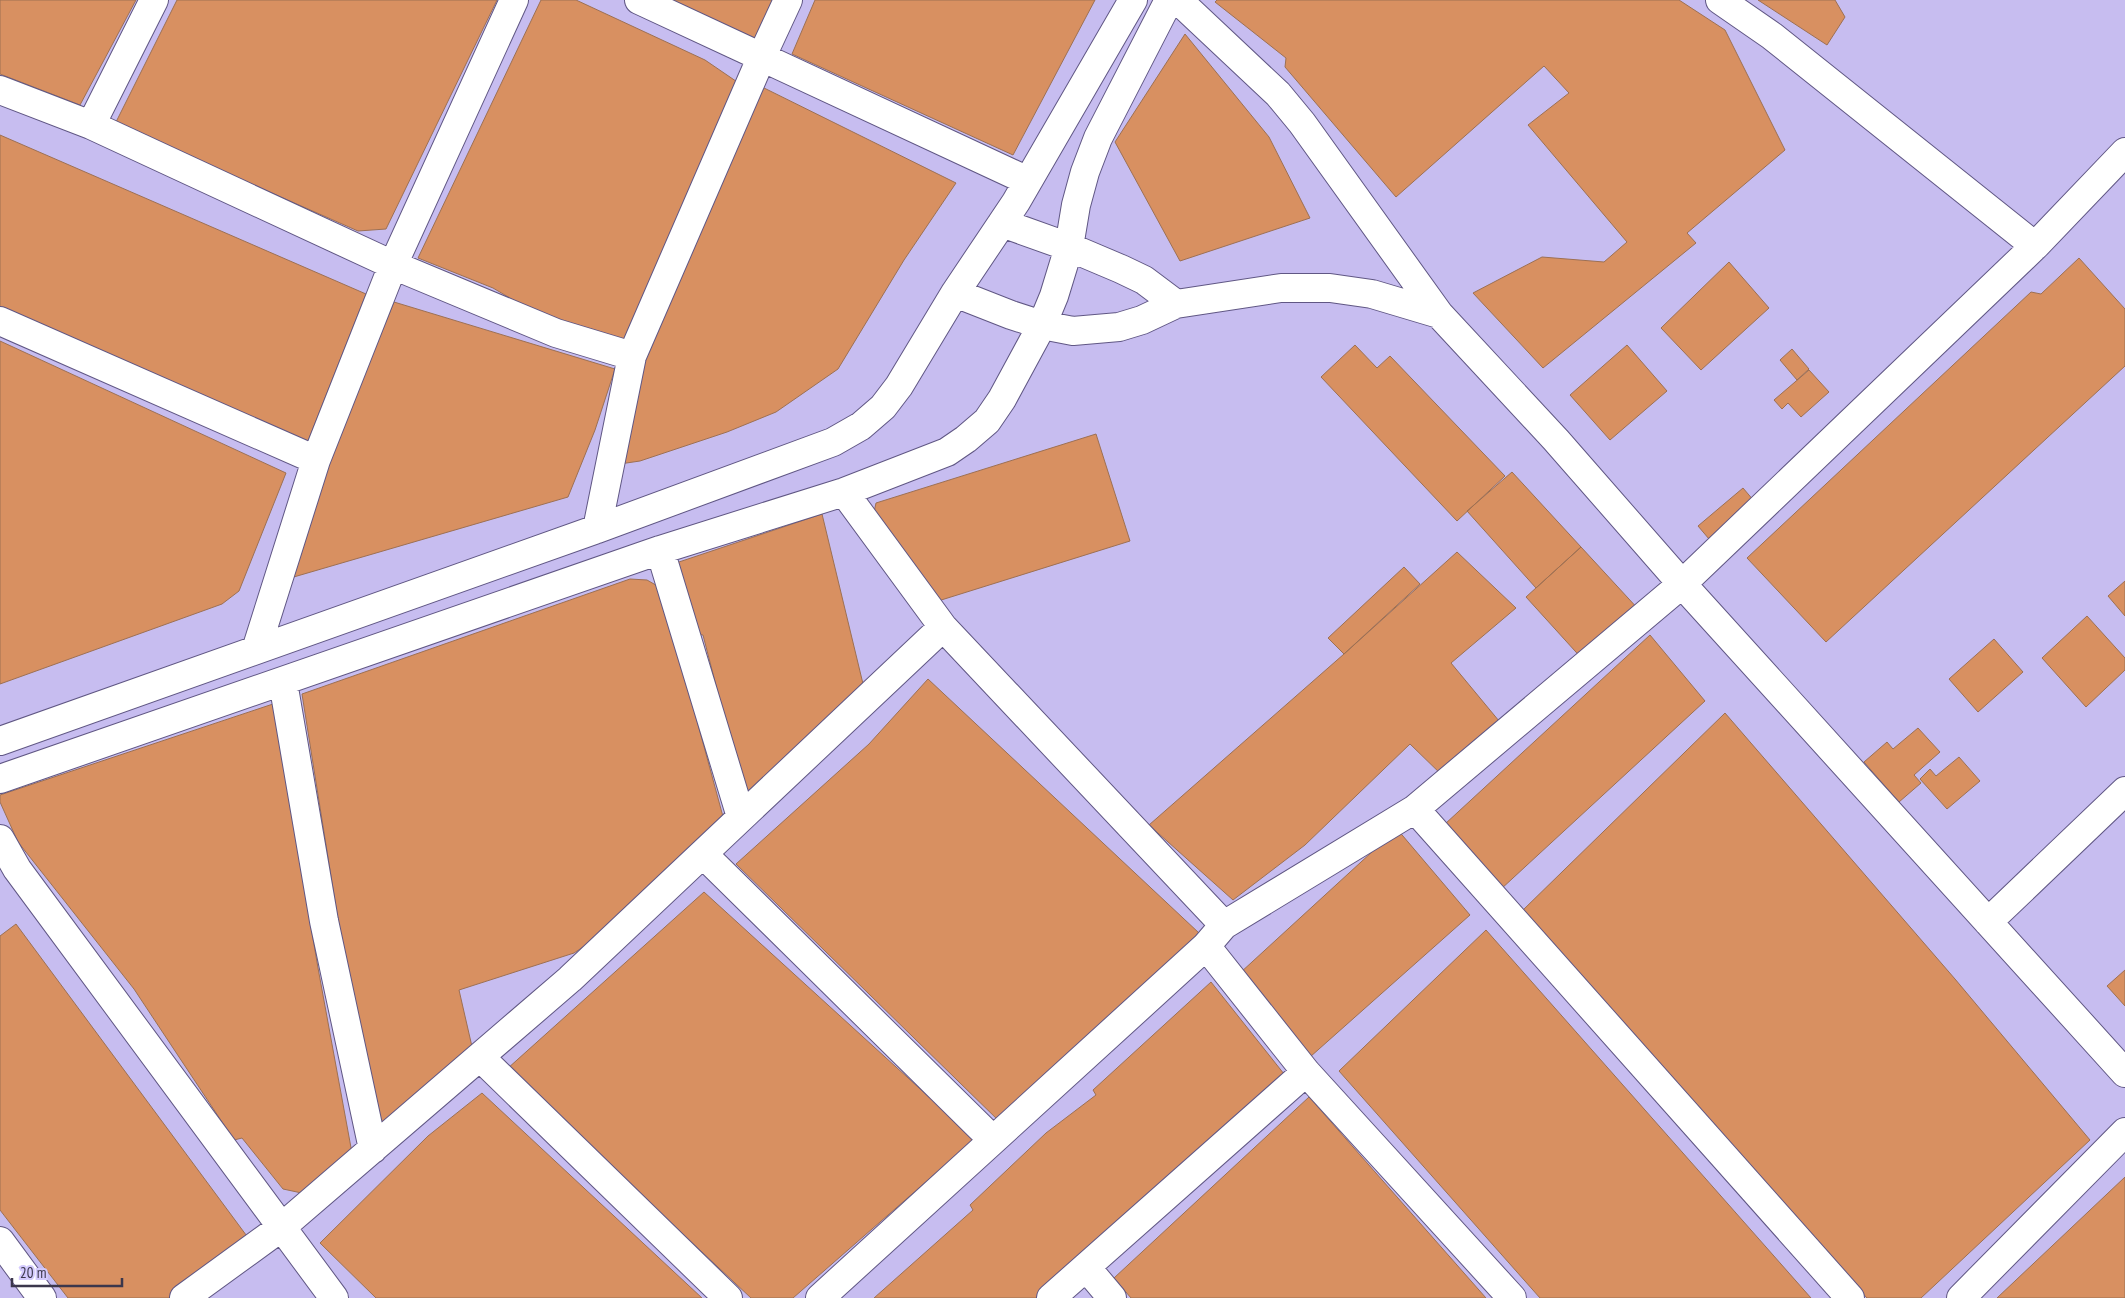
<svg xmlns="http://www.w3.org/2000/svg" width="2125" height="1298" font-family="'PT Sans Narrow',sans-serif">
<style>
.building{fill:#d89061;stroke:#9d7053}
.lines{fill:none;stroke-linecap:round;stroke-linejoin:round}
.minor-casing{stroke:#605784;stroke-width:30}
.minor{stroke:#fff;stroke-width:28}
</style>
<rect width="100%" height="100%" fill="#c7bdf0"/>
<path class="building" d="M 0,0 L 136,0 L 80,105 L 0,74 Z
M 177,0 L 497,0 L 386,229 L 358,231 L 115,124 Z
M 541,0 L 576,0 L 705,60 L 746,88 L 624,349 L 559,327 L 493,288 L 418,258 Z
M 664,0 L 777,0 L 757,45 Z
M 815,0 L 1095,0 L 1013,155 L 792,54 Z
M 1217,0 L 1679,0 L 1725,30 L 1785,150 L 1687,233 L 1696,243 L 1543,368 L 1473,293 L 1542,257 L 1604,262 L 1627,242 L 1528,125 L 1569,93 L 1544,66 L 1396,197 L 1285,67 L 1286,58 L 1215,2 Z
M 1758,0 L 1835,0 L 1845,17 L 1827,45 Z
M 1185,34 L 1269,137 L 1310,218 L 1180,261 L 1115,142 Z
M 760,86 L 956,183 L 904,260 L 838,369 L 776,412 L 727,432 L 640,461 L 606,466 L 603,446 Z
M 0,135 L 366,294 L 306,446 L 0,312 Z
M 2079,258 L 2125,309 L 2125,366 L 1826,642 L 1747,558 L 2031,292 L 2041,294 Z
M 1729,262 L 1769,308 L 1701,370 L 1661,328 Z
M 394,302 L 615,369 L 595,430 L 568,497 L 280,581 Z
M 0,341 L 286,473 L 239,591 L 222,604 L 0,684 Z
M 1355,345 L 1377,368 L 1390,356 L 1505,476 L 1457,521 L 1321,377 Z
M 1627,345 L 1667,391 L 1610,440 L 1570,395 Z
M 1792,349 L 1809,369 L 1797,380 L 1780,360 Z
M 1809,370 L 1829,392 L 1801,417 L 1788,403 L 1782,409 L 1774,400 Z
M 1096,434 L 1130,541 L 938,601 L 871,526 L 876,503 Z
M 1512,472 L 1581,547 L 1536,588 L 1467,511 Z
M 1743,488 L 1760,508 L 1715,546 L 1698,526 Z
M 822,514 L 864,688 L 745,798 L 703,635 L 697,634 L 676,563 Z
M 1581,547 L 1640,611 L 1585,662 L 1526,597 Z
M 1457,552 L 1516,608 L 1451,663 L 1504,727 L 1445,778 L 1410,744 L 1305,845 L 1233,900 L 1149,825 L 1344,654 Z
M 1404,567 L 1420,584 L 1344,654 L 1328,638 Z
M 630,579 L 647,580 L 661,588 L 725,824 L 607,931 L 574,953 L 459,990 L 473,1051 L 381,1127 L 351,1002 L 302,694 Z
M 2125,581 L 2125,616 L 2108,596 Z
M 2087,616 L 2125,658 L 2125,670 L 2086,707 L 2042,658 Z
M 1650,635 L 1705,701 L 1500,890 L 1445,824 Z
M 1994,639 L 2023,672 L 1978,712 L 1949,679 Z
M 928,679 L 1199,933 L 1002,1124 L 736,864 L 869,744 Z
M 273,704 L 318,968 L 354,1164 L 311,1195 L 283,1189 L 242,1138 L 234,1140 L 134,989 L 18,842 L 0,802 L 0,795 Z
M 1725,713 L 1955,979 L 2090,1140 L 1921,1298 L 1867,1298 L 1606,1013 L 1522,911 Z
M 1918,728 L 1940,752 L 1914,775 L 1921,783 L 1899,802 L 1864,762 L 1887,742 L 1893,749 Z
M 1959,757 L 1980,781 L 1947,809 L 1920,779 L 1930,769 L 1936,776 Z
M 1397,829 L 1470,915 L 1310,1057 L 1240,973 Z
M 704,892 L 975,1139 L 793,1298 L 751,1298 L 507,1069 Z
M 16,924 L 252,1243 L 179,1298 L 68,1298 L 0,1210 L 0,936 Z
M 1486,930 L 1811,1298 L 1540,1298 L 1339,1071 Z
M 2125,970 L 2125,1006 L 2107,986 Z
M 1211,982 L 1288,1079 L 1044,1298 L 874,1298 L 973,1210 L 970,1205 L 1046,1133 L 1096,1095 L 1093,1090 Z
M 482,1093 L 702,1298 L 376,1298 L 320,1243 L 428,1136 Z
M 1309,1097 L 1486,1298 L 1131,1298 L 1114,1278 Z
M 2125,1177 L 2125,1298 L 1997,1298 Z"/>
<g class="lines">
<g class="minor-casing">
<path id="minor" d="M 639,0 L 1028,181
M 1178,0 L 1278,94 L 1302,123 L 1439,314
M 1720,0 L 1772,36 L 2035,246
M 0,90 L 91,125 L 393,265 L 556,333 L 632,356
M 91,125 L 154,0
M 1002,223 L 1069,247 L 1121,269 L 1144,280 L 1176,304
M 955,293 L 1011,315 L 1042,325 L 1073,331 L 1119,327 L 1142,320 L 1176,304 L 1281,288 L 1330,288 L 1372,294 L 1439,314 L 1556,440 L 1682,584 L 2125,1073
M 0,321 L 316,460 L 256,650
M 316,460 L 393,265 L 514,0
M 597,529 L 632,356 L 762,56 L 788,0
M 660,550 L 741,817
M 943,627 L 1224,925
M 283,682 L 324,921 L 373,1149
M 0,741 L 597,529 L 833,442 L 861,426 L 883,407 L 899,386 L 955,293 L 1016,202 L 1133,0
M 0,779 L 660,550 L 844,492 L 947,452 L 966,439 L 987,421 L 1002,399 L 1042,325 L 1054,296 L 1069,247 L 1076,205 L 1085,172 L 1098,138 L 1169,0
M 1415,809 L 1682,584 L 2035,246 L 2125,152
M 0,839 L 17,869 L 334,1298
M 703,854 L 993,1140
M 1988,922 L 2125,791
M 1206,946 L 1306,1072 L 1512,1298
M 480,1057 L 728,1298
M 0,1241 L 42,1298
M 1086,1267 L 1112,1298
M 184,1298 L 283,1226 L 570,979 L 943,627 L 844,492
M 820,1298 L 1206,946 L 1224,925 L 1415,809 L 1850,1298
M 1051,1298 L 1306,1072
M 1961,1298 L 2125,1132"/>
</g>
<use href="#minor" class="minor"/>
</g>
<path d="M12 1278v8h110v-8" fill="none" stroke="#3b374c" stroke-width="2.5"/>
<text x="20" y="1278" font-size="15" fill="#3b374c" stroke="#d3cafd" stroke-width="4" paint-order="stroke">20 m</text>
</svg>
